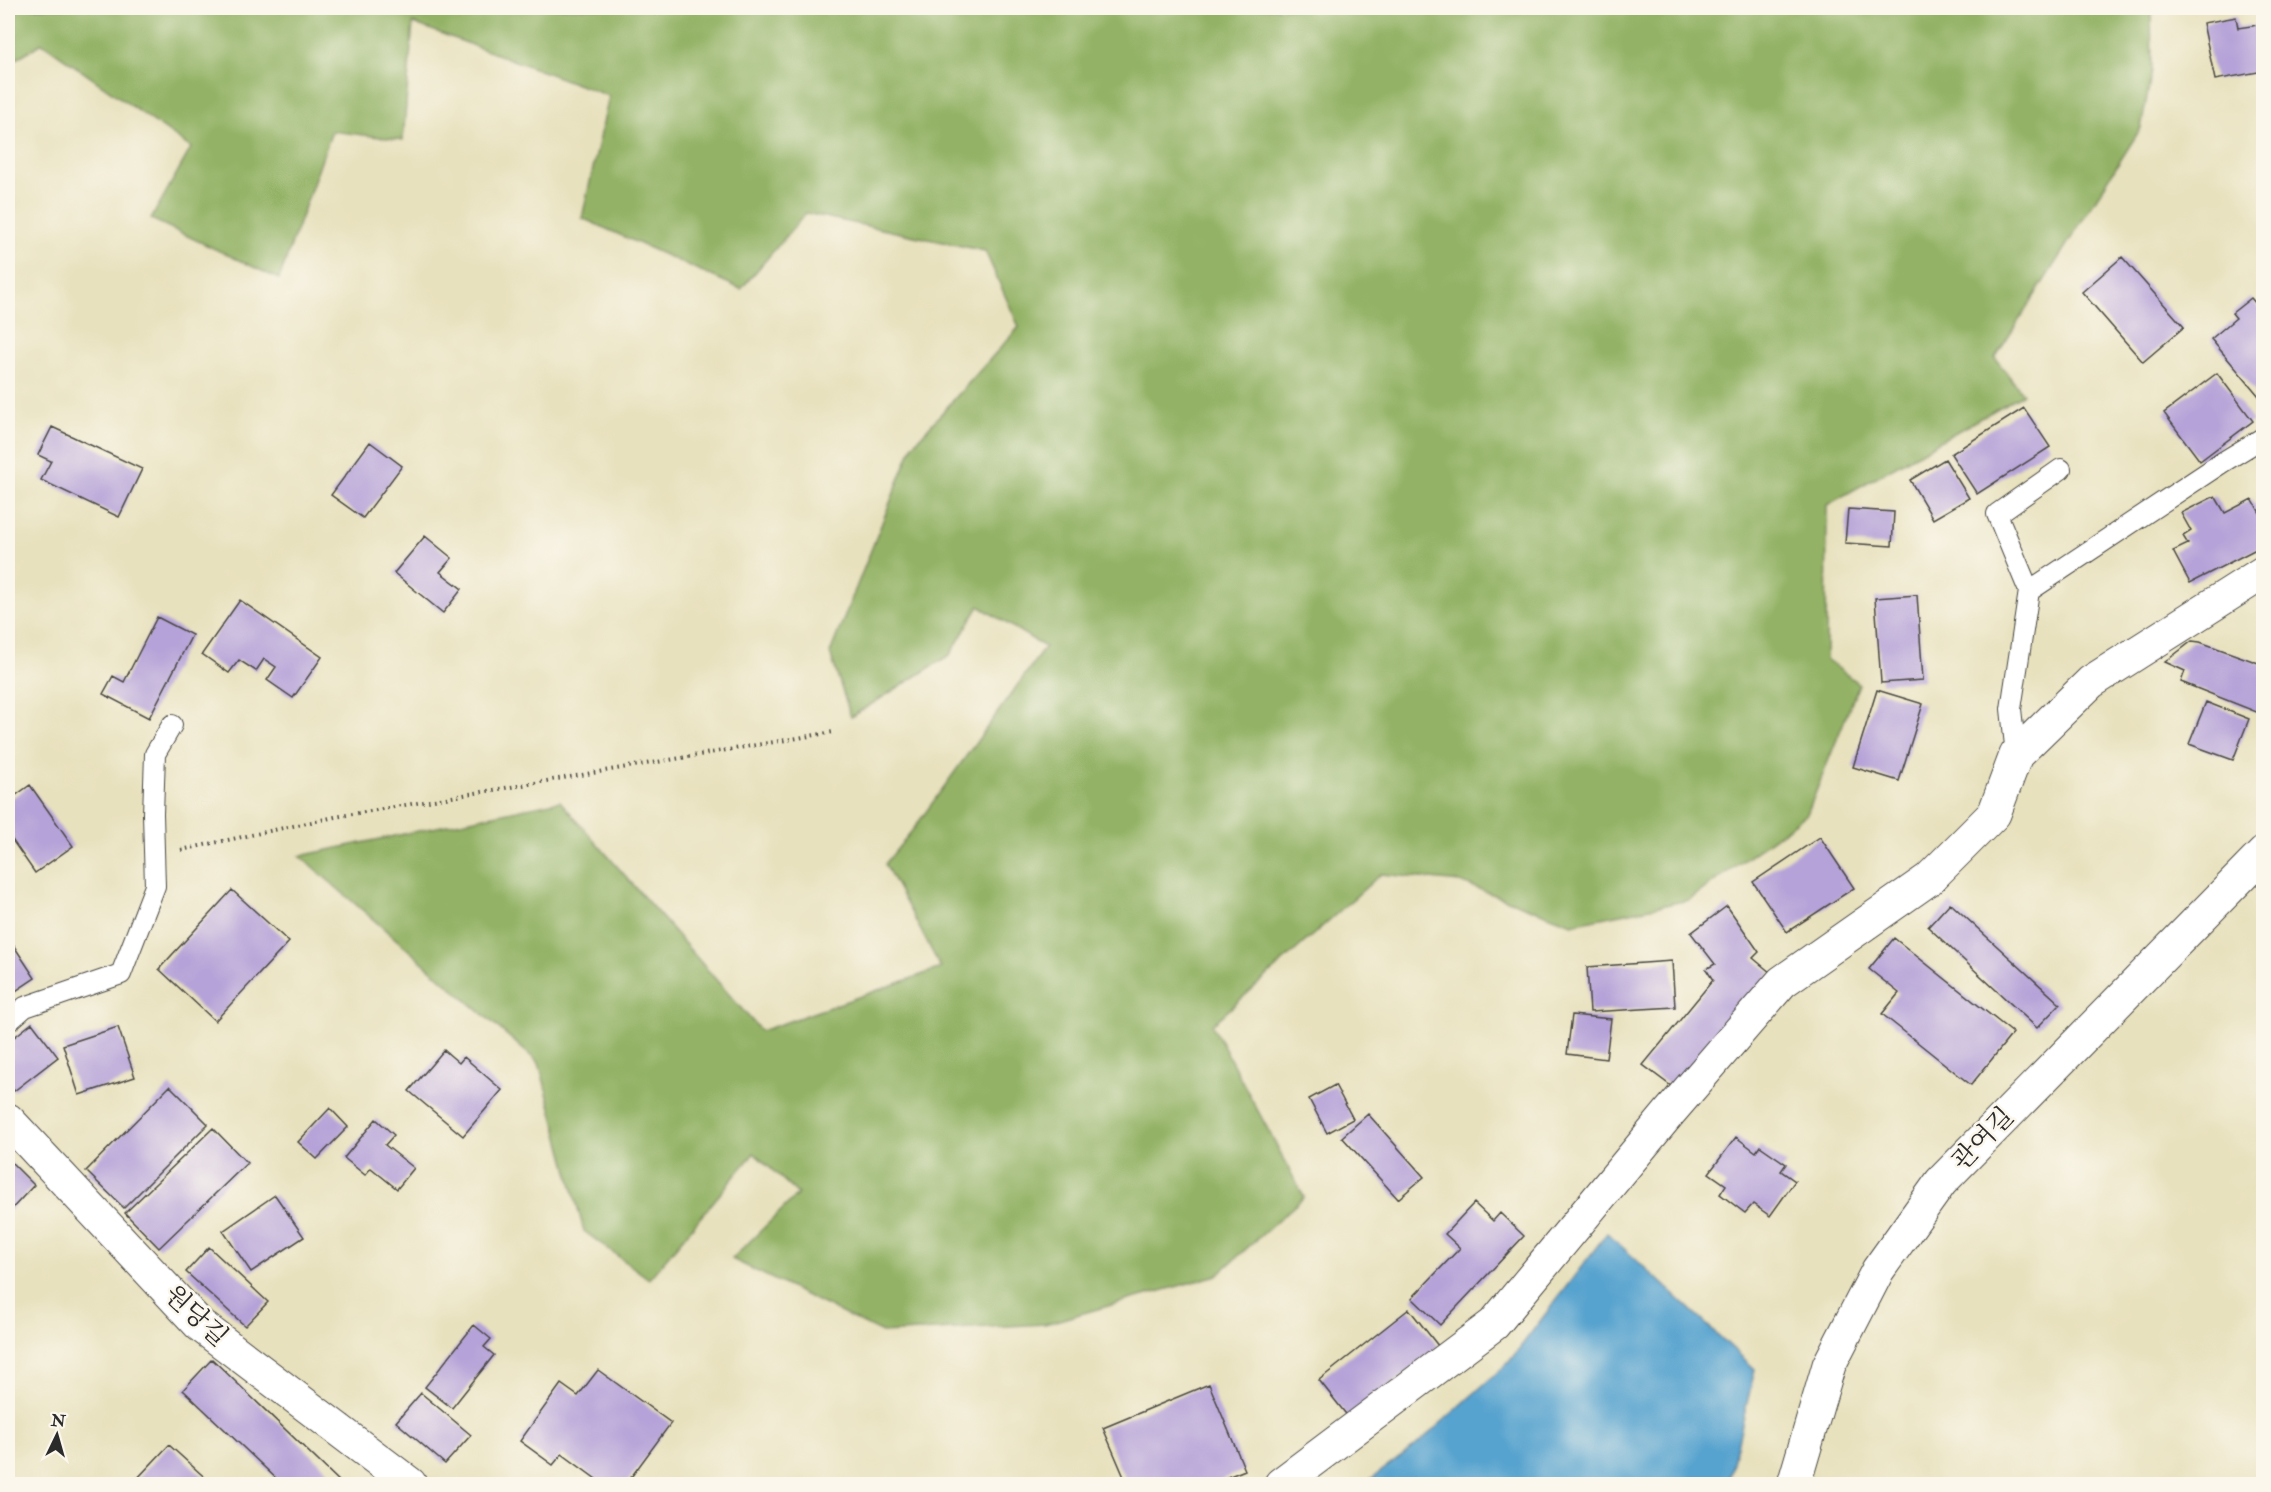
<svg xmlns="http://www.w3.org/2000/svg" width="2271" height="1492" font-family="'IM FELL Double Pica','Noto Serif KR',serif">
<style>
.forest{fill:#93b265;stroke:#5f6e48;stroke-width:1.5}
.water{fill:#56a3cf;stroke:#40677d;stroke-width:1.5}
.building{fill:#b5a2d8}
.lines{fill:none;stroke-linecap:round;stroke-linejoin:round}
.lane-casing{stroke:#474641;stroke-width:22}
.street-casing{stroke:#474641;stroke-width:35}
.path{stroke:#474641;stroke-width:4;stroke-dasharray:1.5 4.5;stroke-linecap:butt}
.lane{stroke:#fff;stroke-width:20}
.street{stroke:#fff;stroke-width:33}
.labels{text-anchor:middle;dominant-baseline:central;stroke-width:5;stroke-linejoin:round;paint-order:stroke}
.street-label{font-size:26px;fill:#2b2b2b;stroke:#fbf7ec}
</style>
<rect width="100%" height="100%" fill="#fbf7ec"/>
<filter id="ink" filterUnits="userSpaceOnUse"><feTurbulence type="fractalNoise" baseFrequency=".0167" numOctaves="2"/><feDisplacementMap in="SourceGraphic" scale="12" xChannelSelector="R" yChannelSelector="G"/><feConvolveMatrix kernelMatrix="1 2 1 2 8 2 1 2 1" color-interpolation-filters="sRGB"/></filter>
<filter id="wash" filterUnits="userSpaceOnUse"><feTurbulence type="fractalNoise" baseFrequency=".008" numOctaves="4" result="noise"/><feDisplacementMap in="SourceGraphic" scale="24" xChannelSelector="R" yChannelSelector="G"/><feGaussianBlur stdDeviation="1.35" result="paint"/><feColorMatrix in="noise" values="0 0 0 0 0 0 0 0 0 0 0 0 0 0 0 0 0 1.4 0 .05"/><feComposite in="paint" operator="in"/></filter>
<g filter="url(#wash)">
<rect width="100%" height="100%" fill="#e8e1be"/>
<path class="forest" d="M 8,8 L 2151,8 L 2152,71 L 2141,128 L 1995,358 L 2023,394 L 1827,505 L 1826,659 L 1859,684 L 1807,814 L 1689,900 L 1572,924 L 1460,882 L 1381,874 L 1212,1025 L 1304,1197 L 1217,1275 L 1045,1324 L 882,1333 L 732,1259 L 798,1194 L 754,1153 L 649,1279 L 584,1231 L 539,1063 L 300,856 L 560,801 L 761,1031 L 941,968 L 885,864 L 915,827 L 1045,647 L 979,606 L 950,655 L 851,717 L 830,653 L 913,445 L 1019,327 L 985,251 L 806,213 L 741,289 L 582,218 L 609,96 L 413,23 L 403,140 L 332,131 L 279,279 L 151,219 L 191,148 L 42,43 L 8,64 Z"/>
<path class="water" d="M 1607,1233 L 1755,1369 L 1728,1484 L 1364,1484 L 1414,1447 L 1509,1362 Z"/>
<g id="blocks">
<path class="building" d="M 2236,17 L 2238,28 L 2258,25 L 2264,49 L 2264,71 L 2215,80 L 2203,23 Z
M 2122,257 L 2184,327 L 2143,362 L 2082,292 Z
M 2251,298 L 2264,313 L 2264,402 L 2211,339 L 2236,318 L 2232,313 Z
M 2217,373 L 2253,421 L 2200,461 L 2164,413 Z
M 2024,408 L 2050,447 L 1977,494 L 1951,454 Z
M 52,427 L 142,469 L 119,517 L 41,480 L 51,461 L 38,455 Z
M 370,442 L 402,466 L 363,518 L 331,495 Z
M 1945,459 L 1969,498 L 1933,519 L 1910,480 Z
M 2215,496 L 2225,513 L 2252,499 L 2264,520 L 2264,545 L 2190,583 L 2173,551 L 2188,544 L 2183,536 L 2191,531 L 2181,513 Z
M 1848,509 L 1894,512 L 1892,546 L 1845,543 Z
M 425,536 L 452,558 L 440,572 L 462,589 L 443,613 L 394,573 Z
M 1917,595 L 1923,680 L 1881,683 L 1875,598 Z
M 240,600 L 322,657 L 293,698 L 267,680 L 276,667 L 264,659 L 256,671 L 239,660 L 229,673 L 202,654 Z
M 157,617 L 192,635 L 149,718 L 103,694 L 113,676 L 124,682 Z
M 2192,641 L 2200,642 L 2264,665 L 2264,715 L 2181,682 L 2185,671 L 2165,662 Z
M 1877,690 L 1923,704 L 1899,781 L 1853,767 Z
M 2206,702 L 2249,719 L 2233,760 L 2189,744 Z
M 30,785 L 73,846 L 35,873 L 8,834 L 8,801 Z
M 1820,837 L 1854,888 L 1787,932 L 1753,882 Z
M 232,890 L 289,942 L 215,1021 L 159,969 Z
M 1950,903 L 2060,1004 L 2037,1028 L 1928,927 Z
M 1727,906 L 1759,952 L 1753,958 L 1771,973 L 1675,1089 L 1643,1065 L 1713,980 L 1706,969 L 1715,964 L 1691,933 Z
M 8,937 L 35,978 L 8,996 Z
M 1894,938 L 2013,1033 L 1971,1085 L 1882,1014 L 1899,993 L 1869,969 Z
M 1672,961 L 1675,1007 L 1590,1012 L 1587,967 Z
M 1572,1015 L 1611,1019 L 1606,1059 L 1567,1054 Z
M 32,1023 L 58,1057 L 14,1091 L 8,1083 L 8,1042 Z
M 118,1027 L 135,1077 L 79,1095 L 63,1045 Z
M 444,1050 L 459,1063 L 464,1057 L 502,1090 L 463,1136 L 409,1091 Z
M 1335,1085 L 1353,1119 L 1327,1133 L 1309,1099 Z
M 170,1086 L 208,1124 L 124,1208 L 86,1171 Z
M 330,1108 L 348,1127 L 317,1159 L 298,1142 Z
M 1368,1114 L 1424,1177 L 1398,1199 L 1342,1137 Z
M 376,1119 L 394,1135 L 385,1145 L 414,1168 L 397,1189 L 371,1168 L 365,1175 L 344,1158 Z
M 213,1128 L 247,1163 L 159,1248 L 125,1213 Z
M 1736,1137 L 1756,1152 L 1760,1146 L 1786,1164 L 1781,1171 L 1795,1181 L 1770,1216 L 1753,1204 L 1745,1213 L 1720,1194 L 1726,1185 L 1709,1173 Z
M 8,1159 L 34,1185 L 8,1213 Z
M 275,1195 L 304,1237 L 251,1272 L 223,1231 Z
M 1474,1203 L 1493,1221 L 1500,1213 L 1524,1236 L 1440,1325 L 1412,1298 L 1460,1248 L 1445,1234 Z
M 209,1247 L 268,1302 L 245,1326 L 186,1272 Z
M 1409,1309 L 1439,1347 L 1349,1418 L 1319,1380 Z
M 474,1325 L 491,1339 L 484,1347 L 494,1355 L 452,1408 L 425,1387 Z
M 212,1359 L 342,1484 L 282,1484 L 183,1390 Z
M 598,1370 L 671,1423 L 626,1484 L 603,1484 L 562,1454 L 553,1465 L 520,1441 L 561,1384 L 578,1396 Z
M 1209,1384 L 1245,1470 L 1210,1484 L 1127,1484 L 1103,1428 Z
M 421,1393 L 471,1435 L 445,1464 L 396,1422 Z
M 169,1445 L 212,1484 L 139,1484 L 135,1481 Z"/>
</g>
</g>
<g filter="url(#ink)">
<use href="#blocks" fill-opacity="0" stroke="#474641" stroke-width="1.5"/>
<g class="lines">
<g class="lane-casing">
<path id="lane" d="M 2029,591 L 1997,514 L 2061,469
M 2016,755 L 2011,709 L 2029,591 L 2223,462 L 2264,437
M 8,1022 L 25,1007 L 121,974 L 155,886 L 153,814 L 155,754 L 172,725"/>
</g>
<g class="street-casing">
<path id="street" d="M 8,1120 L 200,1325 L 410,1484
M 1281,1484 L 1494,1324 L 1669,1113 L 1782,982 L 1929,879 L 1994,814 L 2016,755 L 2091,682 L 2264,572
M 1794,1484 L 1829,1365 L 1878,1270 L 1941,1182 L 2264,853"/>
</g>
<path class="path" d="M 181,850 L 335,817 L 833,732"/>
<use href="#lane" class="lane"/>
<use href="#street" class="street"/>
</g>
</g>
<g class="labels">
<g class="street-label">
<text transform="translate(1983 1139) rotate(-46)">관여길</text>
<text transform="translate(196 1316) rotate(43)">원당길</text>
</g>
</g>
<rect width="2271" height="1492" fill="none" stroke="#fbf7ec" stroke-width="30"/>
<g transform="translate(57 1435) rotate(5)" stroke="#fbf7ec" stroke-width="4.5" paint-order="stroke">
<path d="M0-4.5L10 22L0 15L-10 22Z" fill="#2b2b2b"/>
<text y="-9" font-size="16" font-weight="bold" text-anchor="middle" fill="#2b2b2b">N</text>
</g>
</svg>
